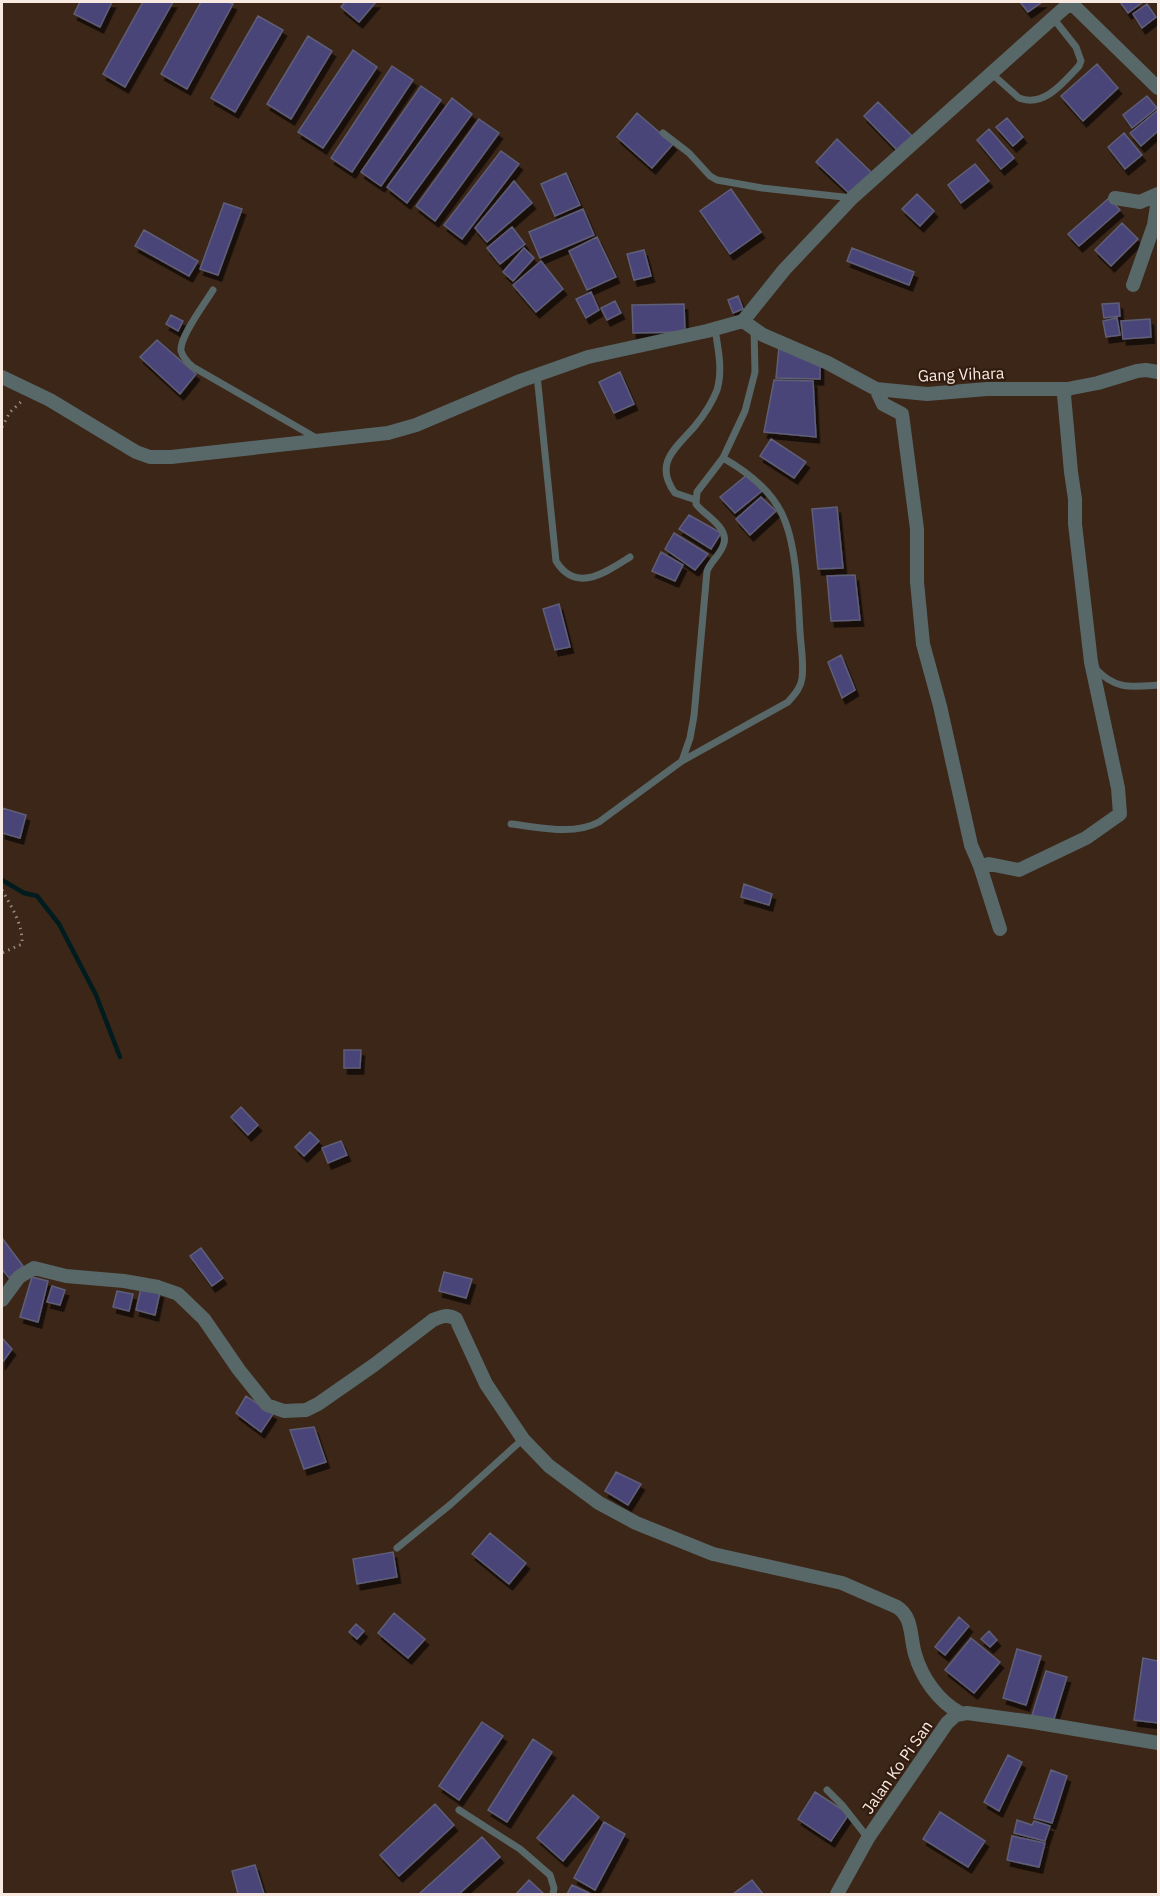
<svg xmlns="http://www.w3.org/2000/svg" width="1160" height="1896" font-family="'IBM Plex Sans',sans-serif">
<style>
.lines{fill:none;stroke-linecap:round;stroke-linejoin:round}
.stream{stroke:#011c1f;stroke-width:4.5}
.building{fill:#4a4579;stroke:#5f5e77;stroke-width:1.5;filter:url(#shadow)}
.path{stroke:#9b897e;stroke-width:3;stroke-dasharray:1.5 4.5;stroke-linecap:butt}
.service{stroke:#586767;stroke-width:7}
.minor{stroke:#586767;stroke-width:14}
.labels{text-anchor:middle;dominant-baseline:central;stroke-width:4.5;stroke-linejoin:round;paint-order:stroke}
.street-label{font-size:16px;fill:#f9eae1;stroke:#311c0f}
</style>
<defs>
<filter id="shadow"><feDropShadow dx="3.5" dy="6" stdDeviation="0" flood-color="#0009"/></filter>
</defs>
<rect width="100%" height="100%" fill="#3b2618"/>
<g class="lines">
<path class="stream" d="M 2,880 L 24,893 L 37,896 L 59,924 L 96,995 L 120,1057"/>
</g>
<path class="building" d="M 80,2 L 112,2 L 100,27 L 74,14 Z
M 143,2 L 173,2 L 125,87 L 103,74 Z
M 201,2 L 228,2 L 233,4 L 187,89 L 161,74 Z
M 345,2 L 376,2 L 359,22 L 341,7 Z
M 1020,2 L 1042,2 L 1028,12 Z
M 1120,2 L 1143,2 L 1128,13 Z
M 1147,4 L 1156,17 L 1142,28 L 1133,14 Z
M 258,16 L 283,30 L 235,112 L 211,98 Z
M 308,36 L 332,51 L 291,119 L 267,104 Z
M 353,50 L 377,67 L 323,148 L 298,132 Z
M 1097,64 L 1118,88 L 1083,121 L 1061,96 Z
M 392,66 L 413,80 L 352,172 L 331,158 Z
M 421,86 L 441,100 L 381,186 L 361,172 Z
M 1147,96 L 1157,108 L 1132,128 L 1123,115 Z
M 452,98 L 472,114 L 407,203 L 387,187 Z
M 878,102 L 912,136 L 897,150 L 864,116 Z
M 1158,110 L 1158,131 L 1141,146 L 1130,133 Z
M 637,113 L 673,144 L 652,168 L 617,137 Z
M 1007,118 L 1023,137 L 1013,146 L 996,127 Z
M 479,119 L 499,133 L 435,221 L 416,206 Z
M 989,129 L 1014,158 L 1001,169 L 977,140 Z
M 1124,133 L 1142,155 L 1125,169 L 1108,147 Z
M 837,139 L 872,173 L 851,195 L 816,162 Z
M 501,151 L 519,164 L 462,239 L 444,225 Z
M 975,164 L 989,181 L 961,203 L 948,185 Z
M 566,173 L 580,205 L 555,216 L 541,184 Z
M 514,181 L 532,203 L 487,242 L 475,228 Z
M 731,189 L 761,232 L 730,254 L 700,211 Z
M 917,194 L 934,211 L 920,226 L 902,209 Z
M 1109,198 L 1120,210 L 1079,246 L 1068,234 Z
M 224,203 L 242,209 L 218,275 L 200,269 Z
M 583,209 L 594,235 L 540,258 L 529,232 Z
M 1122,223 L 1138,239 L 1111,266 L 1095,250 Z
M 512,227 L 525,244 L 500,264 L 487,248 Z
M 144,230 L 198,261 L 189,276 L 135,246 Z
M 597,237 L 616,277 L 587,290 L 569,251 Z
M 524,248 L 534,258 L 513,281 L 503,272 Z
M 852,248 L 914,272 L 909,285 L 847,261 Z
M 644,250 L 651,276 L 634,280 L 627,254 Z
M 541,261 L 563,289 L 536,312 L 513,285 Z
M 591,292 L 599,310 L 586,318 L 576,299 Z
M 738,296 L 743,309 L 733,313 L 728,300 Z
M 615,301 L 621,313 L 607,320 L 601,308 Z
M 1119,303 L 1120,316 L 1104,318 L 1102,304 Z
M 684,304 L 685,332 L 633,333 L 632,305 Z
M 171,315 L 183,321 L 178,331 L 166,324 Z
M 1117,318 L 1120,335 L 1106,337 L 1103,321 Z
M 1150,319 L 1151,337 L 1123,339 L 1121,321 Z
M 157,340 L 196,374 L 180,394 L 140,357 Z
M 779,347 L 820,363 L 820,379 L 776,378 Z
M 620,372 L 634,404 L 614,413 L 599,382 Z
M 774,380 L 813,381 L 816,437 L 764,432 Z
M 771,439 L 806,462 L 794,478 L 760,456 Z
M 748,474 L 762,491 L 735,513 L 720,497 Z
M 761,497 L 776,511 L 750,535 L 736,519 Z
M 837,507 L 843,568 L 818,569 L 812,509 Z
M 689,515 L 721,533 L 711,549 L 679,529 Z
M 674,533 L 708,554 L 695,570 L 665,549 Z
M 661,552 L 683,565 L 675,581 L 652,571 Z
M 855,575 L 860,620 L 831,621 L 827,576 Z
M 559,604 L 570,647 L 555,650 L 543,609 Z
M 841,655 L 855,690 L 842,698 L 828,662 Z
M 2,808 L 26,815 L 20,838 L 2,833 Z
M 744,884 L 772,894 L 769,905 L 741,897 Z
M 344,1050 L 361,1050 L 360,1068 L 344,1068 Z
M 241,1107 L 258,1125 L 248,1135 L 231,1117 Z
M 310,1132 L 319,1141 L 304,1156 L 295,1147 Z
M 341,1141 L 347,1155 L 328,1163 L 322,1148 Z
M 2,1238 L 23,1266 L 9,1278 L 2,1269 Z
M 201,1248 L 223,1278 L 212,1286 L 190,1256 Z
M 444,1272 L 472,1279 L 466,1298 L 439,1291 Z
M 32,1277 L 48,1281 L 38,1322 L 20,1317 Z
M 52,1286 L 65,1290 L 60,1305 L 47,1302 Z
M 141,1288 L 160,1292 L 155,1315 L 136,1310 Z
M 117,1291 L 133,1294 L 129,1311 L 113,1307 Z
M 2,1338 L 12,1349 L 2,1363 Z
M 246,1396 L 273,1414 L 261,1432 L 236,1413 Z
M 314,1427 L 326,1462 L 304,1469 L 290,1430 Z
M 616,1472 L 641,1484 L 628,1505 L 605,1491 Z
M 490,1533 L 526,1563 L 509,1584 L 472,1554 Z
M 393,1552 L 397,1577 L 357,1584 L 353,1559 Z
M 394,1613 L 425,1639 L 408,1658 L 378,1633 Z
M 959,1617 L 969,1626 L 945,1655 L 935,1647 Z
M 356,1624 L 364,1631 L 357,1639 L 349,1632 Z
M 989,1631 L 997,1640 L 990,1647 L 981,1639 Z
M 971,1638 L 1000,1662 L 974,1693 L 945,1670 Z
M 1017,1649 L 1041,1656 L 1026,1705 L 1003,1698 Z
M 1143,1658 L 1158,1661 L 1158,1723 L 1134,1720 Z
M 1046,1671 L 1067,1677 L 1053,1722 L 1032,1715 Z
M 482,1722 L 503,1736 L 459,1800 L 439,1786 Z
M 533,1739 L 552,1752 L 507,1822 L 488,1810 Z
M 1008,1755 L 1022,1762 L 999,1811 L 984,1802 Z
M 1051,1770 L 1067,1776 L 1052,1823 L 1034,1818 Z
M 815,1792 L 849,1814 L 831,1841 L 798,1819 Z
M 573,1795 L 599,1817 L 563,1861 L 537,1838 Z
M 435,1804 L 454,1825 L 399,1876 L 380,1855 Z
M 940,1812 L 985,1841 L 968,1867 L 923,1839 Z
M 1017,1820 L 1032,1825 L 1034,1821 L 1050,1826 L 1045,1841 L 1014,1833 Z
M 604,1822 L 625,1834 L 595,1890 L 574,1878 Z
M 1012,1836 L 1045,1843 L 1039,1867 L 1007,1860 Z
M 482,1837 L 500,1857 L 459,1894 L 419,1894 Z
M 255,1865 L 264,1894 L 238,1894 L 232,1871 Z
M 529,1880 L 544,1894 L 516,1894 Z
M 752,1880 L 763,1894 L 733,1894 Z
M 572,1885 L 591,1894 L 567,1894 Z"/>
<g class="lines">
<path class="path" d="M 2,427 L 10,412 L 22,401
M 2,890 C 11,906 23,924 22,944 L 2,953"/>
<path class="service" d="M 991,73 L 1019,98 C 1044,108 1064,82 1079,66 L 1081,61 L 1076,47 L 1053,18
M 663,133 L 689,153 L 710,176 L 717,180 L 762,188 L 852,198
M 213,290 C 206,302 179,337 181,351 C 183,357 188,363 193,367 L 318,439
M 537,375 L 556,561 C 576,594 606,572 630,557
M 696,500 L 675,493 C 653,463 676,448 695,426 C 704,415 712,403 717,390 C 723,370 718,349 715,329
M 1095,668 C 1115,690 1131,687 1158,685
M 682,761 L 788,702 C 794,695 801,688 802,678 C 804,663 801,647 800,632 C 798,598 797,545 782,514 C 770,489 746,471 723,458
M 511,824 C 539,827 573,836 599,822 L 682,761 L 690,738 L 694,716 L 707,571 C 711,561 719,556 723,546 C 731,528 705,516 696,504 L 697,492 L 723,458 L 745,411 L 755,372 L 754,329
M 397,1548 L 451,1504 L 523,1439
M 827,1790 L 842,1805 L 868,1838
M 459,1810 L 520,1849 L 550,1875 L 554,1888 L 553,1894"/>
<path class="minor" d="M 1070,2 L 1158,88
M 1115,198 L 1140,202 L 1158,194
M 1133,285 L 1154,225 L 1158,199
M 743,321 L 763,335 L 828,363 L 876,389 L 927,394 L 987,389 L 1067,389 L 1098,383 L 1137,371 L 1146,370 L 1158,372
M 2,377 L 50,400 L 136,452 L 150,457 L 171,457 L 388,433 L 416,425 L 520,381 L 588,357 L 707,331 L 743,321 L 784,270 L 852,198 L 1071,2
M 876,389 L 883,404 L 902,414 L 917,529 L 917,582 L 923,644 L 940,706 L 971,845 L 980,866 L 989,864 L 1019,870 L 1086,838 L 1120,814 L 1118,788 L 1091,662 L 1075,524 L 1075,499 L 1071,472 L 1064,395 L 1067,389
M 980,866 L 1000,929
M 2,1300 L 19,1277 L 34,1268 L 66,1276 L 124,1281 L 158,1287 L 178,1294 L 204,1319 L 239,1370 L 267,1405 L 284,1411 L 306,1410 L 318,1404 L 374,1365 L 433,1320 C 442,1316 448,1314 456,1319 L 486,1384 L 523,1439 L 549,1466 L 599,1503 L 636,1523 L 713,1554 L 842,1583 L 897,1607 C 913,1617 910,1637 915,1654 C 922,1678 938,1701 960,1713
M 837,1894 L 868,1838 L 947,1723 L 956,1715 L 967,1713 L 1033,1722 L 1158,1743"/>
</g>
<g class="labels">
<g class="street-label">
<text transform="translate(961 374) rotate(-2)">Gang Vihara</text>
<text transform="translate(897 1767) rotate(-55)">Jalan Ko Pi San</text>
</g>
</g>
<rect width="1160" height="1896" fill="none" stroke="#f9eae1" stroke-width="6"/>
</svg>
